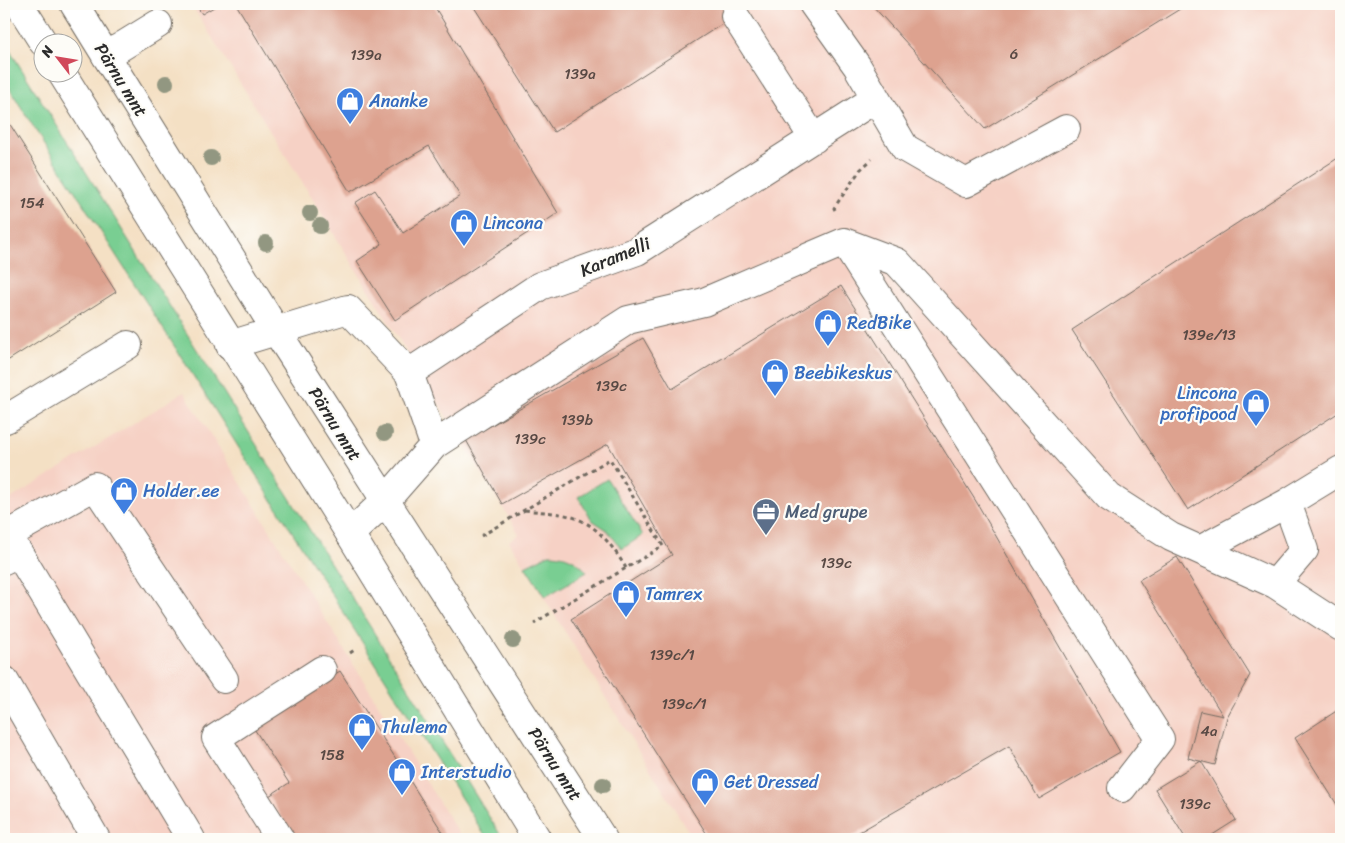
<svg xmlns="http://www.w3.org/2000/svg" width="1345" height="843" font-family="Sriracha,sans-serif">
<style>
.built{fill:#f6d1c5}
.green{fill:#79ce92;stroke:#527c5e}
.building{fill:#dda28f}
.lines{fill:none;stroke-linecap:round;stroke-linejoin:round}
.minor-casing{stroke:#716a61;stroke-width:30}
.major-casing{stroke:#716a61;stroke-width:30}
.path{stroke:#716a61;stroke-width:3;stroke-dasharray:4 4;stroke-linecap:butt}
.minor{stroke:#fff;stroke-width:28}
.major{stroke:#fff;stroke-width:28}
.tree{fill:#929781}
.labels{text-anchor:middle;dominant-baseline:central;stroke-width:4.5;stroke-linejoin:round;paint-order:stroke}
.number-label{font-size:15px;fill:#584944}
.street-label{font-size:18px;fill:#2b2b2b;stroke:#fdfcf7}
.shop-label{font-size:18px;fill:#366cbe;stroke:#fdfcf7;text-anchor:start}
.service-label{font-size:18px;fill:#4e5e75;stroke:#fdfcf7;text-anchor:start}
</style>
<rect width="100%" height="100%" fill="#fdfcf7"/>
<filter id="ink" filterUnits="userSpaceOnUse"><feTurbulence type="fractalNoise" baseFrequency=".02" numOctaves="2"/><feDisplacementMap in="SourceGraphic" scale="10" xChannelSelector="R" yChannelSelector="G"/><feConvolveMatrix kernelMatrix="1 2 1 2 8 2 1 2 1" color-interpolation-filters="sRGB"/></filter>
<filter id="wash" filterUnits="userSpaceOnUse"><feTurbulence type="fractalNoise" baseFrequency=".0096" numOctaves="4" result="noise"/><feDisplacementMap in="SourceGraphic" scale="20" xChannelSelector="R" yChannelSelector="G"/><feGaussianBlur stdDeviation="1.12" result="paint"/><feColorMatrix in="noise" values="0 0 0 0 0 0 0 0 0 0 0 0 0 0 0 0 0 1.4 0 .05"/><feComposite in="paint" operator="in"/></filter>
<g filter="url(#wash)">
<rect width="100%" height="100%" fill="#f4e0c4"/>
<path class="built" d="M 191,4 L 1341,4 L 1341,839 L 693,839 L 509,541 L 519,534 L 304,185 Z
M 184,392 L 462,839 L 4,839 L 4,503 Z"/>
<path class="green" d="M 4,41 L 503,839 L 487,839 L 173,344 L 24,112 L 4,79 Z
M 607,479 L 643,535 L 622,549 L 607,530 L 592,520 L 578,497 Z
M 549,554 C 565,554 576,559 587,572 L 545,597 L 525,566 Z"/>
<g id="blocks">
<path class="building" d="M 195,4 L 219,4 L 202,14 Z
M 236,4 L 433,4 L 558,213 L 395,320 L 357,261 L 382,244 L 355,203 L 375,190 L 403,233 L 460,196 L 429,146 L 350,192 Z
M 472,4 L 744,4 L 747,8 L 554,132 Z
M 871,4 L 1188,4 L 985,129 Z
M 4,115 L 116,292 L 4,363 Z
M 1341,156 L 1341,411 L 1188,510 L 1072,330 Z
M 841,286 L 977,503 L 1120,752 L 1039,799 L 1009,746 L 847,839 L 710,839 L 571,619 L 672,555 L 608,444 L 502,504 L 466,440 L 643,338 L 672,389 Z
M 1177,557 L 1250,675 L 1227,717 L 1215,765 L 1188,758 L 1200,711 L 1223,716 L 1139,580 Z
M 340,671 L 447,839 L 295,839 L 269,796 L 289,783 L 253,727 Z
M 1341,708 L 1341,811 L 1295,738 Z
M 1201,761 L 1236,820 L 1206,839 L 1186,839 L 1155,789 Z"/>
</g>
</g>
<g filter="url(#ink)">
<use href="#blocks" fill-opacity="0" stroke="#716a61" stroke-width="1"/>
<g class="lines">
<g class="minor-casing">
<path id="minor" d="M 813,4 L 857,66 L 905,148 L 966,183 L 1066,129
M 735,16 L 814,139
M 106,56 L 158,24
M 844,242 L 1160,739 L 1122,788
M 230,345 L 348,309 L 409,373 L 434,445 L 385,501 L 350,534
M 409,373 L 540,286 L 637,251 L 875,99
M 4,418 L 6,419 L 128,345
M 434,445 L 628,320 L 704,302 L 844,242 L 897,262 L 1109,497 L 1171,537 L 1275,584 L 1341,627
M 4,537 L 95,486 L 224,679
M 1200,550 L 1287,503
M 4,560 L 18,552 L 191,839
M 1275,584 L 1304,550 L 1287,503 L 1341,470
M 4,680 L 96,839
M 280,839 L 216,738 L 322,670"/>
</g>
<g class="major-casing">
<path id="major" d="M 19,4 L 43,42
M 74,4 L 277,332 L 603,839
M 61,72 L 350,534 L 537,839"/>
</g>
<path class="path" d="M 835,210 L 834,208 L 860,170 L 872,159
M 525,510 C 539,512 555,512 569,516 C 596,523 612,545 626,568
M 481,536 L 610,459 L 663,546 L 534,623
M 350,653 L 356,649"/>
<use href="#minor" class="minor"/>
<use href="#major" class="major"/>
</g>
<g class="tree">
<circle cx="166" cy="83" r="8"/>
<circle cx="211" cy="158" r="8"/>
<circle cx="310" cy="213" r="8"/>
<circle cx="320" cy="226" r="8"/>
<circle cx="266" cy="243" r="8"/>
<circle cx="385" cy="433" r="8"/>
<circle cx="513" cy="640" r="8"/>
<circle cx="603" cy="785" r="8"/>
</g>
</g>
<defs>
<g id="shop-pin" transform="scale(1.4375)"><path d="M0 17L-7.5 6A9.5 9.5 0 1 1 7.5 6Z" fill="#3f7fe0" stroke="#fdfcf7"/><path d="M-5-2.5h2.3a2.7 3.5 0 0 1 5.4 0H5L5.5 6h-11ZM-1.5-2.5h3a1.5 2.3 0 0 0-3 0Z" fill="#fff"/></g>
<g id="office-pin" transform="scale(1.4375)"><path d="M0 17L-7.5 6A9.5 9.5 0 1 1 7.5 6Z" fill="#5c6f8a" stroke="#fdfcf7"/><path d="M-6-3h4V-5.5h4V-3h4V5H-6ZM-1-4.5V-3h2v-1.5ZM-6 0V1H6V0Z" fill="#fff"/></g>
</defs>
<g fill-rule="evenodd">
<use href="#shop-pin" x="350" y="101"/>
<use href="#shop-pin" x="464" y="223"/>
<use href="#shop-pin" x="828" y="323"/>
<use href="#shop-pin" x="775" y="373"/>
<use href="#shop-pin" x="1256" y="403"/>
<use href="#shop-pin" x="124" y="491"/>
<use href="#office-pin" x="766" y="512"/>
<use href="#shop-pin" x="626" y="594"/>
<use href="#shop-pin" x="362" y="727"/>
<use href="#shop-pin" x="402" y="772"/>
<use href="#shop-pin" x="705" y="782"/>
</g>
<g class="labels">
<g class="number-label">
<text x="1014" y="54">6</text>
<text x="366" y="55">139a</text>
<text x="580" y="74">139a</text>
<text x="32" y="203">154</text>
<text x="1209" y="335">139e/13</text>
<text x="611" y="386">139c</text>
<text x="577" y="420">139b</text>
<text x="530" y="439">139c</text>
<text x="836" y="563">139c</text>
<text x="672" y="655">139c/1</text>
<text x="684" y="704">139c/1</text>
<text x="1209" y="731">4a</text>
<text x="332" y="755">158</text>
<text x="1195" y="804">139c</text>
</g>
<g class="street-label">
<text transform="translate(121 80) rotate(58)">Pärnu mnt</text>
<text transform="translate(615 257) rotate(-23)">Karamelli</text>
<text transform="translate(335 424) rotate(58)">Pärnu mnt</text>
<text transform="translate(555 764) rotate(57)">Pärnu mnt</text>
</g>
<g class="shop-label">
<text x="369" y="101">Ananke</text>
<text x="483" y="223">Lincona</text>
<text x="847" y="323">RedBike</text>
<text x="794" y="373">Beebikeskus</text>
<text x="1237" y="393" text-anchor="end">Lincona<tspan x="1237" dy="21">profipood</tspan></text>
<text x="143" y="491">Holder.ee</text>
<text x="645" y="594">Tamrex</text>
<text x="381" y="727">Thulema</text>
<text x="421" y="772">Interstudio</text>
<text x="724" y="782">Get Dressed</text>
</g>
<g class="service-label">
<text x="785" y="512">Med grupe</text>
</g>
</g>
<rect width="1345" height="843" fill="none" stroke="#fdfcf7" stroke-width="20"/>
<g transform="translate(58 58) rotate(301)"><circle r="24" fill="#fdfcf7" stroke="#a9a8a5"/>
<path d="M0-4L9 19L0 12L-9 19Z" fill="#d1495b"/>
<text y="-8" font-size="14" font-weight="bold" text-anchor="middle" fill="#2b2b2b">N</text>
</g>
</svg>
